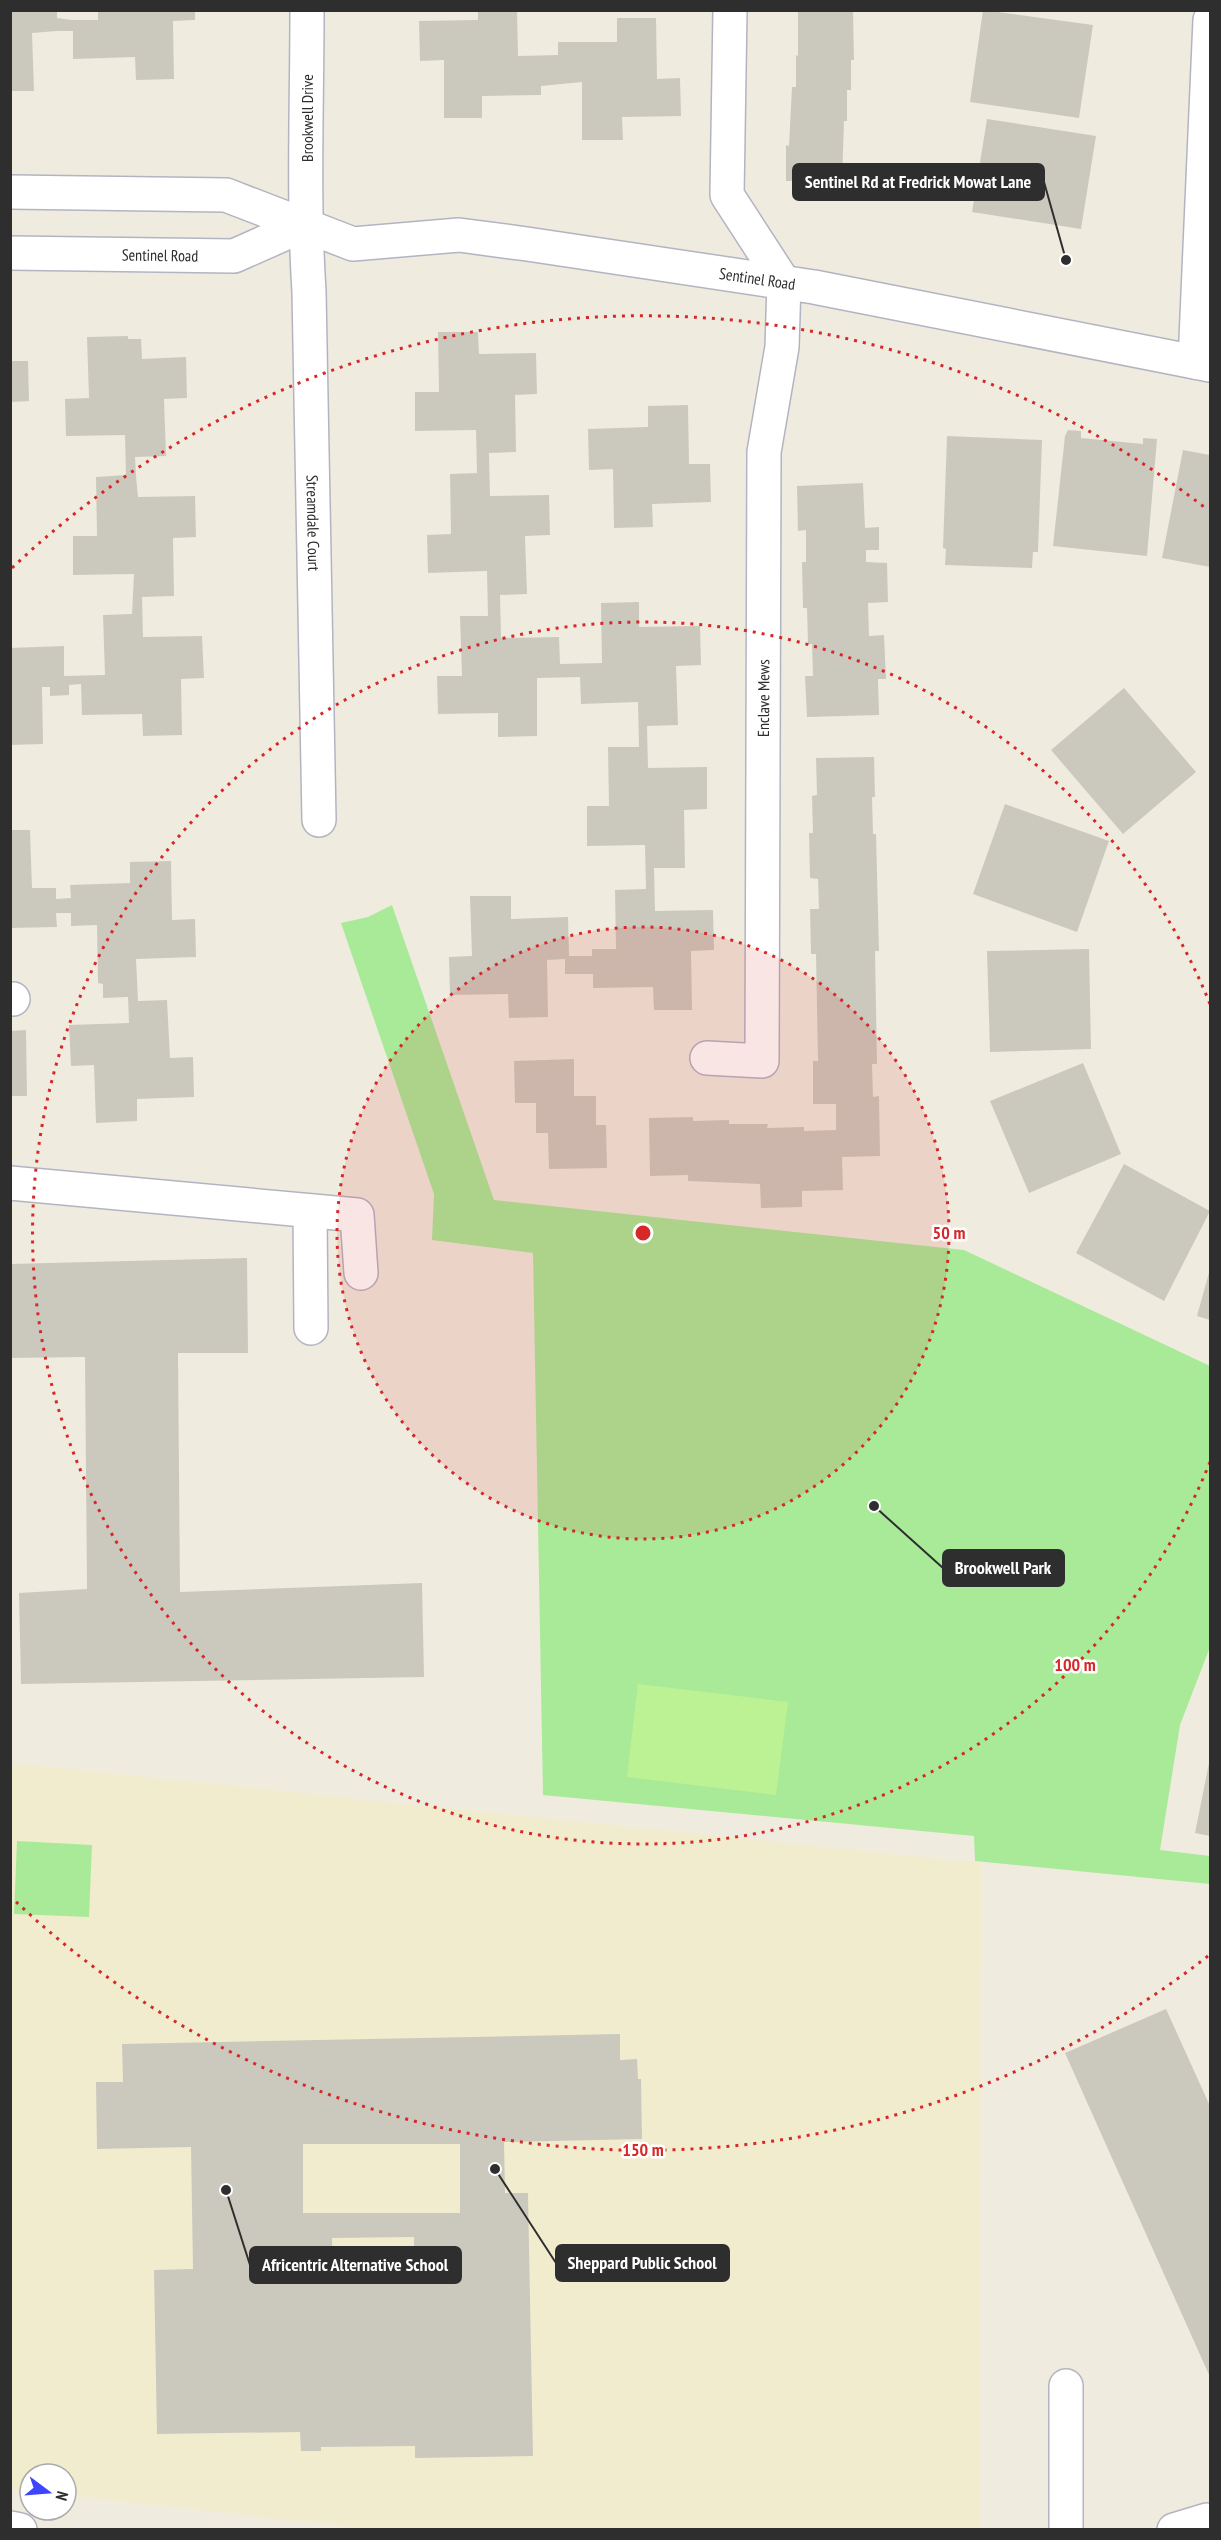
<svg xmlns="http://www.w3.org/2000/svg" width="1221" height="2540" font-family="'PT Sans Narrow',sans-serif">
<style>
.education{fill:#f2ecce}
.green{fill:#a8ea98}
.pitch{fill:#bcf293}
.building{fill:#cbc9be;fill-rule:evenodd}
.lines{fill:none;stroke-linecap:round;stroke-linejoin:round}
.minor-casing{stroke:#b3b4c2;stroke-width:36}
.minor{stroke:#fff;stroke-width:33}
.ring{fill:none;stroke:#d62828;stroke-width:3;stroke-dasharray:3 6}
.labels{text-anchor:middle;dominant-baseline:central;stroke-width:5;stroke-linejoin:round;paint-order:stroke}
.street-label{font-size:16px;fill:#2e2e2e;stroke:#fff}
.centre{fill:#d62828;stroke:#fff;stroke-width:3}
.ring-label{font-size:18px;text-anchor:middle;font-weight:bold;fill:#d62828;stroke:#fff;stroke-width:5;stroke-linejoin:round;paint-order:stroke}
.leader{fill:none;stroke:#2e2e2e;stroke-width:2}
.callout-dot{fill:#2e2e2e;stroke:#fff;stroke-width:2}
.callout{fill:#2e2e2e;stroke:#2e2e2e;stroke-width:2}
.callout-label{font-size:18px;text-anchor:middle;font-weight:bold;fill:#fff}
</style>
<rect width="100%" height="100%" fill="#f0ebdf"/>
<path class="education" d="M 11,1763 L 981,1863 L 979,2529 L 378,2530 L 66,2495 L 66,2474 L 30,2474 L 30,2491 L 11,2489 Z"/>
<path class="green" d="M 392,905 L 494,1200 L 964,1250 L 1210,1366 L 1210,1647 L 1180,1725 L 1160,1850 L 1210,1856 L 1210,1884 L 975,1861 L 974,1836 L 543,1795 L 533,1253 L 432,1240 L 434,1194 L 341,923 L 368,917 Z
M 17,1841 L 92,1845 L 89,1917 L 14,1914 Z"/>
<path class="pitch" d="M 638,1684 L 788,1702 L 776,1795 L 627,1777 Z"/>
<path class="building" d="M 10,10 L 57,10 L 57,18 L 72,20 L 98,20 L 98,10 L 195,10 L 195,20 L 173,21 L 174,79 L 136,80 L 135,57 L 73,59 L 73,31 L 57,31 L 32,33 L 34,91 L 10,91 Z
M 478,10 L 517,10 L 518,56 L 558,55 L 558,42 L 617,42 L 617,18 L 656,18 L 657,79 L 680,78 L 681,116 L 622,117 L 623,140 L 582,140 L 582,82 L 541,86 L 541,95 L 482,96 L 482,118 L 444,118 L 444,60 L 420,61 L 419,21 L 478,20 Z
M 798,10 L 853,10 L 854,60 L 851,60 L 851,90 L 847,90 L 847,121 L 844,121 L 842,181 L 786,181 L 786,145 L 789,146 L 792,87 L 796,87 L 796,55 L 798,56 Z
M 983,10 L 1093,25 L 1079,118 L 970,102 Z
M 987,119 L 1096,136 L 1081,229 L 972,212 Z
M 438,332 L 478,332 L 479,354 L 536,353 L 537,394 L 515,395 L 516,452 L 489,453 L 490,496 L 549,495 L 550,535 L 525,536 L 527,594 L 500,595 L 501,638 L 559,637 L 560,664 L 602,663 L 601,603 L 639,602 L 639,627 L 700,626 L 701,665 L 676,666 L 678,725 L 647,726 L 648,768 L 707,767 L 707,809 L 684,810 L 685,868 L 654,868 L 655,911 L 713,910 L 714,950 L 691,951 L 692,1010 L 654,1010 L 653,987 L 593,988 L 593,974 L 565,974 L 565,959 L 547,960 L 548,1017 L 509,1018 L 508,994 L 450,995 L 449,957 L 472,956 L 470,896 L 511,896 L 511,919 L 568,917 L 569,956 L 592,956 L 592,949 L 616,949 L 615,890 L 646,889 L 645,845 L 587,846 L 587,806 L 609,806 L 608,747 L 639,747 L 638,702 L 581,704 L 580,677 L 537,678 L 537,736 L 498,737 L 498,713 L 438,714 L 437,676 L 462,676 L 460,616 L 488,616 L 487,571 L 428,573 L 427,535 L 451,534 L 450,474 L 477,473 L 476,430 L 415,431 L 415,392 L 439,392 Z
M 128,336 L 128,339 L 141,339 L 142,359 L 186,357 L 187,398 L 164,399 L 166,456 L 135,457 L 136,476 L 138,497 L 195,496 L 196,537 L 173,538 L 174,596 L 142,597 L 143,637 L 202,636 L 204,678 L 181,679 L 182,735 L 143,736 L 142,714 L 82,715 L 81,684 L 69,685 L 69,695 L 50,696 L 50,687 L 42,687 L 43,744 L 10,745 L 10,648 L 64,646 L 64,676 L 105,675 L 103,615 L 132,614 L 134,574 L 73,575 L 73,536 L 97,536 L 96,477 L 126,475 L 125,435 L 66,436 L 65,399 L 89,398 L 87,337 Z
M 10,361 L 28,361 L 29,401 L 10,402 Z
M 688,405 L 689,464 L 710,464 L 711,502 L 652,504 L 653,527 L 614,528 L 613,469 L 589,470 L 588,429 L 648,427 L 648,406 Z
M 1068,430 L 1081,431 L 1081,438 L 1143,444 L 1143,438 L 1157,439 L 1147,556 L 1053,546 L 1065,436 Z
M 947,436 L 1042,440 L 1038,552 L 1033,552 L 1032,568 L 945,565 L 946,549 L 943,548 Z
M 1183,450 L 1210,455 L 1210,567 L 1162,558 Z
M 863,483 L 865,528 L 879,527 L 879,550 L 866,550 L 866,562 L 887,563 L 888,602 L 868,603 L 869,636 L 884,635 L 886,679 L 878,679 L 879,715 L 807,717 L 805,676 L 813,676 L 812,644 L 808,644 L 807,608 L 803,608 L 802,562 L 806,562 L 806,530 L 798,531 L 797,486 Z
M 1124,688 L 1196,772 L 1123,834 L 1051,750 Z
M 874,757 L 875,797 L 872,797 L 873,834 L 876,834 L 879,951 L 875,951 L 877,1064 L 872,1064 L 873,1097 L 879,1096 L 880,1156 L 842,1157 L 843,1190 L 802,1191 L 802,1207 L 761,1208 L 760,1184 L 688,1181 L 688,1175 L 650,1176 L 649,1118 L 693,1117 L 693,1121 L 729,1120 L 729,1124 L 768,1124 L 767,1128 L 804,1127 L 804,1131 L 836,1130 L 836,1104 L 813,1104 L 813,1061 L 818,1061 L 816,954 L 811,954 L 810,909 L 819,909 L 818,879 L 810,878 L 809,833 L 813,833 L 812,796 L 817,795 L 816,758 Z
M 1005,804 L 1109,841 L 1077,932 L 973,894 Z
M 10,830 L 30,830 L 32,888 L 56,888 L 56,899 L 71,898 L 70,885 L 130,883 L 130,862 L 171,861 L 172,920 L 195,919 L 196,957 L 136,959 L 138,1001 L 167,1000 L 170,1058 L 193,1057 L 194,1097 L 137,1099 L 137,1121 L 96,1123 L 94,1065 L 71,1066 L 69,1025 L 129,1023 L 128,997 L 103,998 L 103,984 L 98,983 L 97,925 L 71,926 L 71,913 L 56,913 L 57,927 L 10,928 Z
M 1089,949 L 1091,1049 L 990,1052 L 987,951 Z
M 26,1030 L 27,1096 L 10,1096 L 10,1031 Z
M 574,1059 L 574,1096 L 596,1096 L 596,1125 L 606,1125 L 607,1168 L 549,1169 L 548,1133 L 536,1133 L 536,1103 L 515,1103 L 514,1061 Z
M 1083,1063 L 1121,1154 L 1029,1193 L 990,1101 Z
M 1124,1164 L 1210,1211 L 1164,1301 L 1076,1253 Z
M 247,1258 L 248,1353 L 178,1353 L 180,1592 L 422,1583 L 424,1677 L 21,1684 L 19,1593 L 87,1589 L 85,1357 L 10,1358 L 10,1264 Z
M 1210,1269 L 1210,1320 L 1197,1316 Z
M 1209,1763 L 1210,1763 L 1210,1836 L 1195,1833 Z
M 1166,2009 L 1210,2106 L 1210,2377 L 1065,2053 Z
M 620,2034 L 620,2060 L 637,2059 L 638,2079 L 641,2079 L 642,2139 L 504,2142 L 505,2193 L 528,2193 L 533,2456 L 415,2458 L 415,2446 L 321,2447 L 321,2451 L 301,2451 L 300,2432 L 157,2434 L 154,2270 L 193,2269 L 191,2147 L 97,2149 L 96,2082 L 123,2082 L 122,2044 ZM 303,2144 L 460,2144 L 460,2213 L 303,2213 ZM 414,2237 L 414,2281 L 333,2283 L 332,2238 Z"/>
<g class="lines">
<g class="minor-casing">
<g id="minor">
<path id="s1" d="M 307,10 C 307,104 303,198 309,292 L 319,820"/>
<path id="s2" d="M 10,192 L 226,195 L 353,244 L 459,235 L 527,244 L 814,287 L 1210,365"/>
<path id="s3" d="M 10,253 L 234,256 L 304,225"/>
<path d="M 1195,362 L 1210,20"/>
<path d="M 10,999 L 13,999"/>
<path id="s4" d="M 707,1058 L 762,1061 L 764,452 L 782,347 L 784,283 L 727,195 L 730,10"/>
<path d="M 10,1183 L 357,1215 L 361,1273"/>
<path d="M 310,1211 L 311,1328"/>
<path d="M 10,2528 L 20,2530"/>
<path d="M 1066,2530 L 1066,2386"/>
<path d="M 1174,2530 L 1207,2520 L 1210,2522"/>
</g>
</g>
<use href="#minor" class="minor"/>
</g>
<circle cx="643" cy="1233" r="306" fill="#d62828" fill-opacity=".12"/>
<g class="ring">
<circle cx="643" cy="1233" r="306"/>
<path d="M1210 1462A611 611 0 1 1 1210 1004"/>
<path d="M1208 1956A917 917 0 0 1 12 1898M12 568A917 917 0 0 1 1208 510"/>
</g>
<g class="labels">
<g class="street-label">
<text transform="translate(307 118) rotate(-90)">Brookwell Drive</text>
<text stroke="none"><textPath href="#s3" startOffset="150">Sentinel Road</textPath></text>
<text stroke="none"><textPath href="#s2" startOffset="760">Sentinel Road</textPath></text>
<text stroke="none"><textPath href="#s1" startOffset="513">Streamdale Court</textPath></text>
<text stroke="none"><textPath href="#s4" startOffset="418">Enclave Mews</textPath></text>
</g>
</g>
<circle cx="643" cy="1233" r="9" class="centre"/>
<g class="ring-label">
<text x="949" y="1239">50 m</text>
<text x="1075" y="1671">100 m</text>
<text x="643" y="2156">150 m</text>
</g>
<path class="leader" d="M1066 260L1044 182M874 1506L943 1568M495 2169L556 2263M226 2190L250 2265"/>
<g class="callout-dot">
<circle cx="1066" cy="260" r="6"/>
<circle cx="874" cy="1506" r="6"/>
<circle cx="495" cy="2169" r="6"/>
<circle cx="226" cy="2190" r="6"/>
</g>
<g class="callout">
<rect x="793" y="164" width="251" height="36" rx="6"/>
<rect x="943" y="1550" width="121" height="36" rx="6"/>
<rect x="556" y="2245" width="173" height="36" rx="6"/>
<rect x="250" y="2247" width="211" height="36" rx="6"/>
</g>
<g class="callout-label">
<text x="918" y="188">Sentinel Rd at Fredrick Mowat Lane</text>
<text x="1003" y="1574">Brookwell Park</text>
<text x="642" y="2269">Sheppard Public School</text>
<text x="355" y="2271">Africentric Alternative School</text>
</g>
<rect width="1221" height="2540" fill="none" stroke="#2e2e2e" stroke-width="24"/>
<g transform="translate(48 2492) rotate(106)"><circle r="28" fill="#ffffff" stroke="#ababab" stroke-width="1.5"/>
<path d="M0-4.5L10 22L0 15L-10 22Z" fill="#3d45ff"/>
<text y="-9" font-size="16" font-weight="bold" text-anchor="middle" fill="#2e2e2e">N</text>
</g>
</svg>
